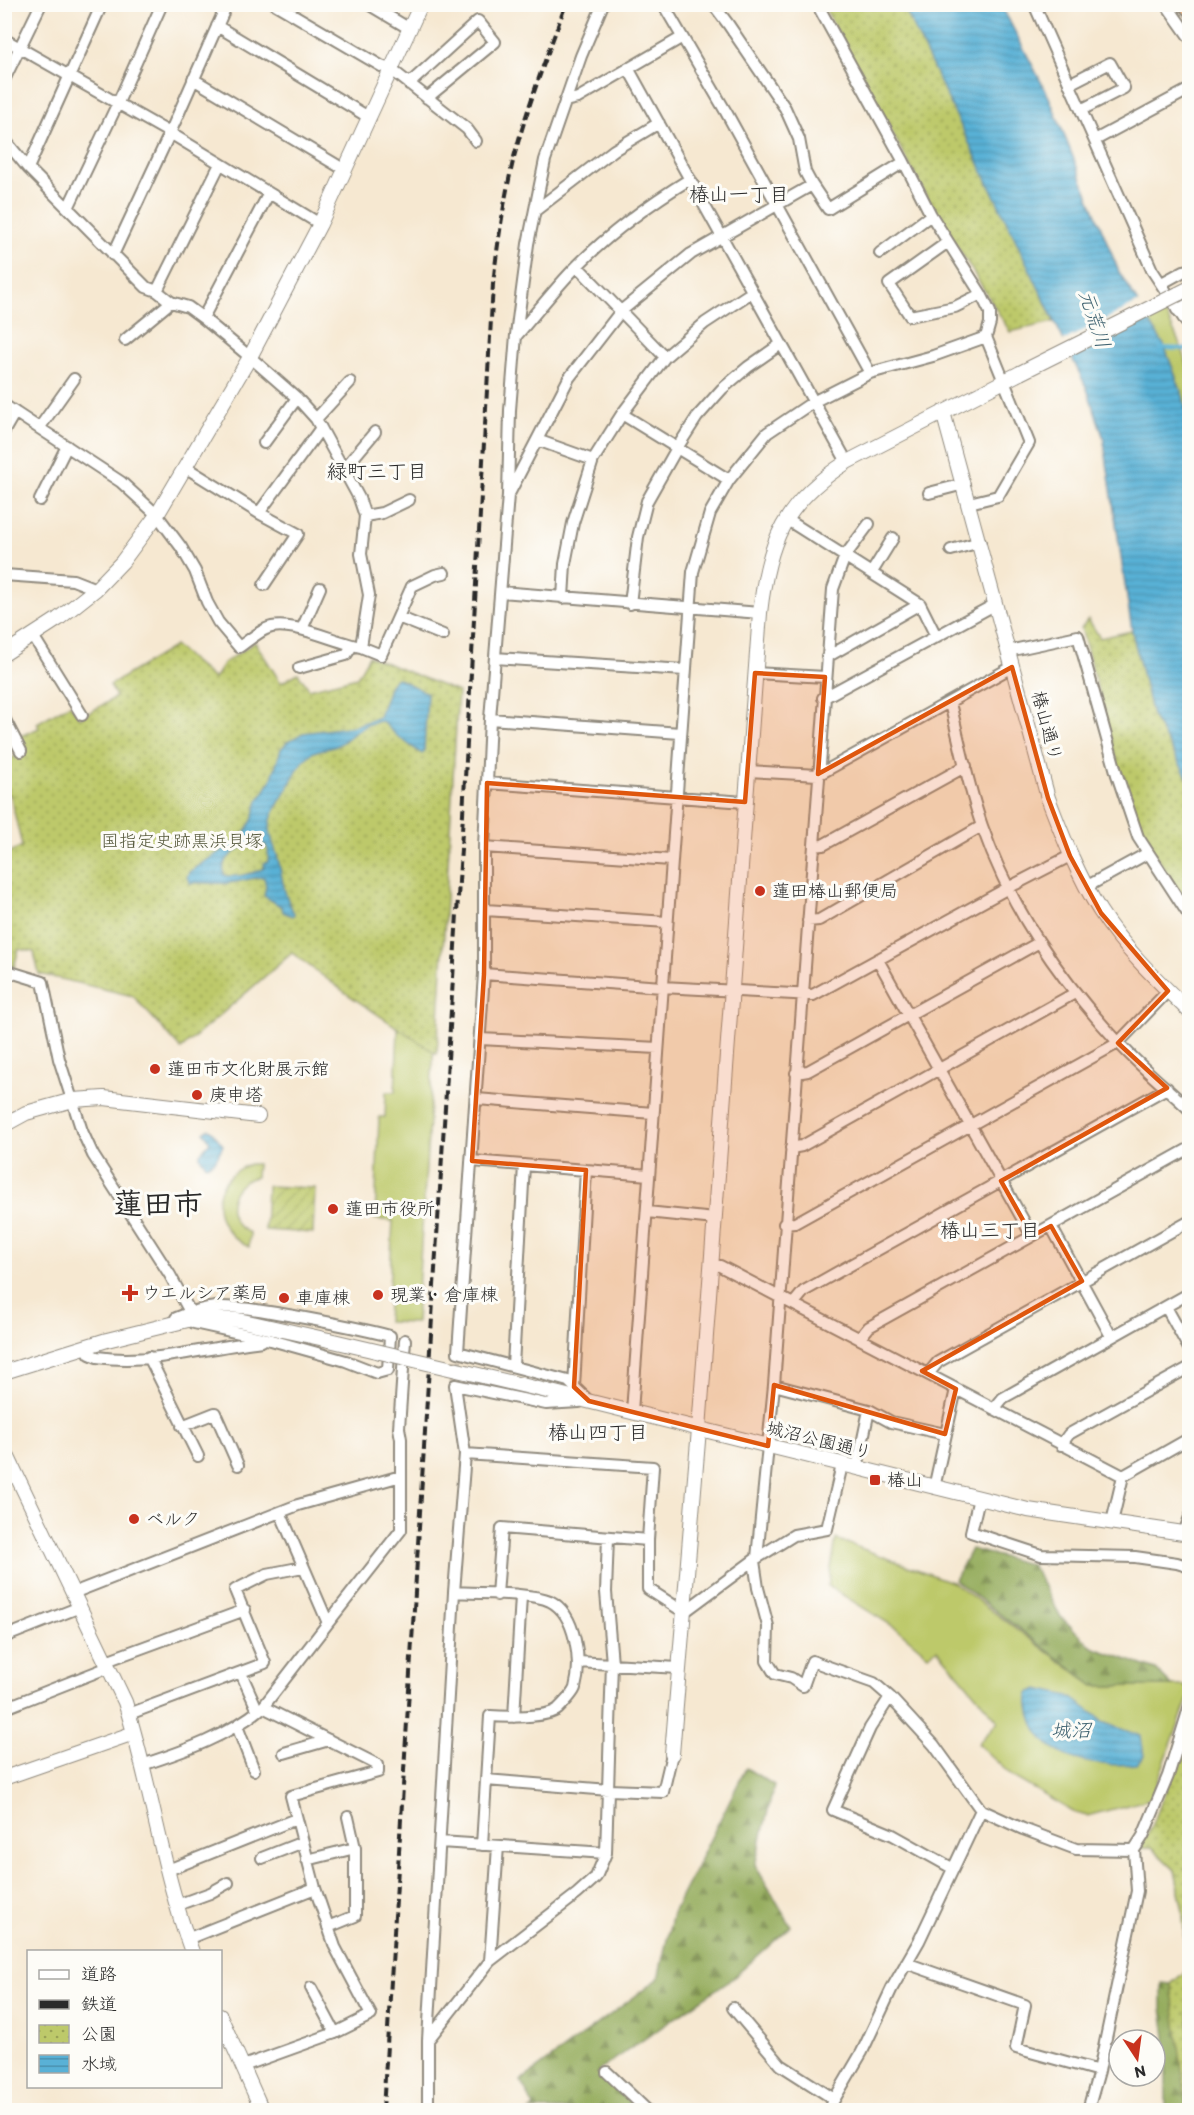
<svg xmlns="http://www.w3.org/2000/svg" width="1194" height="2115" font-family="Itim,'Klee One',sans-serif">
<style>
.grass{fill:#bdc96a;stroke:#747a4a;stroke-width:1.5}
.forest{fill:url(#forest-firs);stroke:#606c44;stroke-width:1.5}
.park{fill:url(#park-dots);stroke:#747a4a;stroke-width:1.5}
.garden{fill:url(#garden-furrows);stroke:#747a4a;stroke-width:1.5}
.water{fill:url(#water-rules);stroke:#426e80;stroke-width:1.5;fill-rule:evenodd}
.pier{fill:#f6e8d1}
.lines{fill:none;stroke-linecap:round;stroke-linejoin:round}
.stream{stroke:#59b1d6;stroke-width:4}
.minor-tunnel{stroke:#cdc2b0;stroke-width:10;stroke-dasharray:10 5;stroke-linecap:butt}
.minor-casing{stroke:#908a7e;stroke-width:14}
.tertiary-casing{stroke:#908a7e;stroke-width:16}
.trunk-casing{stroke:#908a7e;stroke-width:20}
.minor{stroke:#fff;stroke-width:10}
.tertiary{stroke:#fff;stroke-width:14}
.trunk{stroke:#f9bc8a;stroke-width:16}
.rail{stroke:#2b2b2b;stroke-width:4;stroke-dasharray:9 4.5;stroke-linecap:butt}
.tertiary-bridge-casing{stroke:#908a7e;stroke-width:16;stroke-linecap:butt}
.tertiary-bridge{stroke:#fff;stroke-width:14}
.marked{fill:#df570e;fill-opacity:0.2;stroke:#df570e;stroke-width:4.5;stroke-linejoin:round}
.poi-dot{fill:#c8321e;stroke:#fdfcf7;stroke-width:2}
.labels{text-anchor:middle;dominant-baseline:central;stroke-width:6;stroke-linejoin:round;paint-order:stroke}
.street-label{font-size:18px;fill:#2b2b2b;stroke:#fdfcf7}
.park-label{font-size:18px;fill:#575a3e;stroke:#fdfcf7}
.poi-label{font-size:18px;fill:#2b2b2b;stroke:#fdfcf7;text-anchor:start}
.neighbourhood-label{font-size:20px;fill:#2b2b2b;stroke:#fdfcf7}
.water-label{font-size:20px;font-style:italic;fill:#3d616f;stroke:#fdfcf7}
.town-label{font-size:30px;font-weight:bold;fill:#2b2b2b;stroke:#fdfcf7}
</style>
<defs>
<pattern id="forest-firs" width="22" height="20" patternUnits="userSpaceOnUse" patternTransform="scale(1.5)"><rect width="22" height="20" fill="#96ad5e"/><path d="M5 1l3.5 6h-7zM16 11l3.5 6h-7z" fill="#7b8d4e"/></pattern>
<pattern id="park-dots" width="8" height="8" patternUnits="userSpaceOnUse" patternTransform="scale(1.5)"><rect width="8" height="8" fill="#bdc96a"/><path d="M2 2h.1M6 6h.1" fill="none" stroke="#9aa357" stroke-width="1.8" stroke-linecap="round"/></pattern>
<pattern id="garden-furrows" width="10" height="10" patternUnits="userSpaceOnUse" patternTransform="scale(1.5)"><rect width="10" height="10" fill="#bdc96a"/><path d="M-1 1l2-2M0 10L10 0M9 11l2-2" fill="none" stroke="#9aa357"/></pattern>
<pattern id="water-rules" width="6" height="5" patternUnits="userSpaceOnUse" patternTransform="scale(1.5)"><rect width="6" height="5" fill="#59b1d6"/><path d="M0 2.5h6" fill="none" stroke="#4a90ae"/></pattern>
</defs>
<rect width="100%" height="100%" fill="#fdfcf7"/>
<filter id="ink" filterUnits="userSpaceOnUse"><feTurbulence type="fractalNoise" baseFrequency=".0167" numOctaves="2"/><feDisplacementMap in="SourceGraphic" scale="12" xChannelSelector="R" yChannelSelector="G"/><feConvolveMatrix kernelMatrix="1 2 1 2 8 2 1 2 1" color-interpolation-filters="sRGB"/></filter>
<filter id="wash" filterUnits="userSpaceOnUse"><feTurbulence type="fractalNoise" baseFrequency=".008" numOctaves="4" result="noise"/><feDisplacementMap in="SourceGraphic" scale="24" xChannelSelector="R" yChannelSelector="G"/><feGaussianBlur stdDeviation="1.35" result="paint"/><feColorMatrix in="noise" values="0 0 0 0 0 0 0 0 0 0 0 0 0 0 0 0 0 1.4 0 .05"/><feComposite in="paint" operator="in"/></filter>
<g filter="url(#wash)">
<rect width="100%" height="100%" fill="#f6e8d1"/>
<path class="grass" d="M 1165,312 L 1183,351 L 1189,371 L 1189,428 C 1182,389 1169,353 1148,319 Z
M 399,1010 L 436,1011 L 416,1323 L 387,1322 L 393,1221 L 375,1219 L 379,1117 L 385,1117 L 386,1092 L 395,1092 Z
M 250,1164 L 257,1164 L 256,1177 C 226,1183 221,1222 250,1233 L 249,1247 C 209,1229 206,1179 250,1164 Z
M 836,1539 L 954,1583 L 1094,1686 L 1184,1686 L 1189,1690 L 1189,1696 L 1151,1799 L 1087,1816 L 1075,1813 L 1013,1777 L 978,1744 L 998,1721 L 937,1649 L 928,1655 L 896,1628 L 828,1586 Z"/>
<path class="forest" d="M 971,1549 L 1032,1565 L 1061,1617 L 1092,1647 L 1156,1670 L 1172,1686 L 1094,1686 L 955,1580 Z
M 746,1768 L 774,1785 L 755,1865 L 791,1926 L 734,1977 L 598,2071 L 637,2110 L 530,2110 L 534,2107 L 521,2081 L 658,1979 L 673,1913 Z
M 1145,1842 L 1171,1851 L 1190,1890 L 1189,2110 L 1166,2110 L 1166,2036 L 1162,2008 L 1162,1983 L 1171,1984 L 1186,1971 L 1183,1911 L 1175,1870 L 1152,1848 L 1140,1848 Z"/>
<path class="park" d="M 823,5 L 904,5 L 1013,229 L 1054,322 L 1010,332 L 928,199 Z
M 1088,619 L 1100,638 L 1132,631 L 1152,715 L 1189,780 L 1189,907 L 1147,842 L 1123,783 L 1081,628 Z
M 255,642 L 281,683 L 298,673 L 309,689 L 357,677 L 369,656 L 458,692 L 437,1054 L 347,994 L 292,953 L 181,1049 L 133,996 L 39,974 L 34,952 L 19,949 L 14,967 L 5,964 L 5,855 L 22,846 L 10,794 L 5,796 L 4,761 L 20,754 L 18,737 L 39,728 L 37,723 L 70,704 L 80,718 L 116,697 L 110,685 L 175,646 L 214,679 L 224,663 Z
M 1189,1727 L 1189,2110 L 1187,2110 L 1171,1984 L 1186,1971 L 1183,1911 L 1175,1870 L 1152,1848 L 1140,1848 L 1153,1824 Z"/>
<path class="garden" d="M 267,1186 L 315,1188 L 313,1233 L 265,1230 Z"/>
<path class="water" d="M 903,5 L 1001,5 L 1049,97 L 1119,272 L 1164,345 L 1183,396 L 1190,428 L 1189,780 L 1152,715 L 1132,631 L 1103,436 L 1087,389 Z
M 397,678 L 427,693 L 424,752 L 422,754 L 396,735 L 382,721 C 362,723 354,735 338,745 C 330,750 320,748 312,753 C 300,762 295,774 288,787 C 282,799 272,810 270,824 C 269,835 274,846 277,855 C 283,877 282,892 294,913 L 294,915 L 292,916 L 283,912 L 282,907 L 264,896 L 266,886 L 264,877 C 252,877 241,882 229,883 C 216,884 203,882 190,883 L 187,877 L 189,872 L 238,840 L 246,832 L 253,818 L 258,801 L 271,781 L 281,749 L 287,742 L 303,733 L 354,726 L 379,717 L 390,685 ZM 260,842 C 271,847 268,852 268,862 L 264,863 L 264,868 C 255,873 233,879 224,875 C 219,857 244,844 260,842 Z
M 208,1129 L 211,1130 L 223,1145 L 215,1161 L 206,1165 L 200,1157 L 200,1153 L 210,1142 L 204,1132 Z
M 1038,1689 L 1069,1696 L 1098,1717 L 1102,1722 L 1141,1736 L 1144,1756 L 1137,1764 C 1084,1768 1029,1758 1028,1693 Z"/>
<path class="pier" d="M 1141,301 L 1151,318 L 1069,359 L 1061,342 Z"/>
<g class="lines">
<path class="stream" d="M 1160,348 L 1189,349"/>
</g>
</g>
<g filter="url(#ink)">
<g class="lines">
<path class="minor-tunnel" d="M 455,1385 L 458,1352"/>
<g class="minor-casing">
<path id="minor" d="M 275,4 L 381,66 L 392,70 L 467,129 L 476,141
M 368,4 L 410,29
M 663,4 L 726,112 L 870,373
M 713,4 L 728,24 L 785,108 L 799,139 L 805,172 L 812,185
M 817,4 L 904,162 L 931,215 L 981,294 L 990,312 L 990,323 L 986,337 L 1029,443 L 998,496 L 969,503
M 1034,4 L 1152,270 L 1190,328
M 1166,4 L 1190,38
M 217,26 L 370,118
M 4,39 L 170,133 L 320,224
M 628,68 L 847,462
M 193,79 L 345,170
M 4,80 L 41,4
M 409,84 L 478,21 L 495,42 L 427,98
M 1069,84 L 1110,63 L 1124,88 L 1081,110
M 565,101 L 578,98 L 681,38
M 4,139 L 28,168 L 146,287 L 157,291 L 171,302 L 188,307 L 203,318 L 250,357 L 297,398 L 316,419 L 359,498 L 365,516 L 361,554 L 369,595 L 361,647 C 336,643 288,618 266,629 C 257,633 248,641 239,647 L 218,622 L 207,602 L 195,571 L 181,547 L 157,515 L 121,482 L 4,405
M 1095,140 L 1190,89
M 28,168 L 102,4
M 68,208 L 117,105 L 162,4
M 536,210 L 614,150 L 659,123
M 948,242 L 889,284 L 910,316 L 955,307 L 981,294
M 880,253 L 931,215
M 113,255 L 170,133 L 227,4
M 577,266 L 665,357
M 1162,283 L 1184,271 L 1190,270
M 157,291 L 220,164
M 1177,310 L 1190,303
M 203,318 L 269,193
M 517,335 C 537,312 556,287 577,266 C 611,232 649,204 690,179
M 125,340 L 171,302
M 1190,350 L 1190,351
M 622,414 L 729,480
M 316,419 L 350,382
M 40,427 L 74,379
M 4,431 L 15,412
M 537,440 L 593,460
M 264,443 L 297,398
M 185,467 L 259,513 L 321,428
M 344,469 L 375,432
M 510,492 L 569,378 L 621,311 L 691,254 L 812,185 L 828,209 L 904,162
M 929,493 L 964,484
M 40,500 L 67,446
M 259,513 L 298,534 L 264,585
M 365,516 L 382,513 L 409,500
M 786,519 L 920,604 L 936,636
M 951,550 L 980,542
M 872,572 L 893,538
M 4,575 L 73,580 L 96,589
M 501,592 L 760,613
M 563,598 L 565,564 L 573,523 L 593,460 L 622,414 L 665,357 L 705,323 L 752,292
M 630,604 L 638,537 L 647,501 L 677,448 L 697,417 L 722,389 L 748,367 L 781,344
M 398,617 L 443,635
M 302,629 L 320,588
M 33,636 L 82,715
M 361,647 L 381,655 L 412,586 L 435,575 L 444,573
M 1008,651 L 1078,636 L 1117,775 L 1138,837 L 1190,917
M 827,657 L 920,604
M 495,658 L 685,670
M 299,668 L 346,655 L 352,646
M 755,673 L 825,677
M 823,698 L 996,604
M 950,703 C 960,744 968,786 982,826 C 1011,909 1058,977 1117,1041 C 1139,1066 1166,1087 1190,1110
M 4,718 L 21,751
M 490,719 L 680,733
M 748,771 L 818,775 L 1012,667
M 487,783 L 745,802
M 814,846 L 823,845 L 966,766
M 484,847 L 671,860
M 1086,887 L 1148,853
M 485,910 L 667,922
M 808,921 L 819,920 L 982,826
M 878,960 L 1032,1236
M 4,970 L 43,982 L 59,1059 L 82,1131 L 93,1155 L 170,1275 L 190,1312
M 484,974 L 662,987 L 813,995 L 1008,888 L 1070,856
M 480,1039 L 658,1048
M 796,1073 L 808,1071 L 1038,943
M 477,1099 L 653,1113
M 791,1148 L 802,1146 L 1075,993
M 472,1161 L 649,1175
M 647,1212 L 715,1219
M 784,1224 L 795,1223 L 1118,1043 L 1168,991
M 1051,1226 L 1111,1336
M 711,1265 L 720,1266 L 1123,1476
M 794,1303 L 804,1291 L 1167,1088
M 1166,1307 L 1190,1350
M 176,1318 C 188,1313 202,1308 216,1307 C 242,1306 269,1312 294,1316 C 327,1322 359,1328 390,1336 L 388,1370 L 377,1373 L 346,1361 L 271,1340 L 194,1323
M 860,1338 L 869,1327 L 1190,1148
M 86,1347 L 90,1354 L 97,1357 C 152,1365 208,1347 262,1341
M 149,1357 L 198,1456
M 513,1366 L 524,1165
M 928,1374 L 938,1362 L 1190,1221
M 774,1385 L 869,1410 L 857,1468
M 574,1387 L 586,1170
M 589,1401 L 568,1381 L 458,1352 L 484,974 L 484,847 L 490,719 L 508,495 L 510,410 L 516,335 L 528,244 L 545,160 L 581,56 L 603,4
M 994,1409 L 1003,1398 L 1190,1293
M 869,1410 L 891,1422 L 945,1434
M 632,1412 L 693,572 L 710,513 L 729,480 L 767,433 L 813,402 L 870,373 L 933,356 L 986,337
M 182,1426 L 215,1413 L 238,1465
M 1061,1445 L 1069,1434 L 1190,1367
M 465,1454 L 653,1467 L 648,1540 L 648,1589 L 684,1612 L 757,1558 L 794,1535 L 827,1529 L 842,1465
M 934,1488 L 956,1389
M 979,1498 L 971,1532 L 1041,1555 L 1135,1557 L 1177,1563 L 1190,1567
M 280,1512 L 328,1623 L 401,1530 L 401,1439 L 399,1428 L 405,1340
M 1112,1522 L 1123,1476 L 1190,1438
M 1184,1533 L 1190,1517
M 757,1558 L 774,1385 L 833,589 L 845,556 L 869,524
M 754,1561 L 758,1588 L 768,1626 L 767,1661 L 775,1674 L 791,1678 L 803,1686 L 812,1661 L 874,1683 L 890,1697 L 934,1745 L 981,1810 L 1023,1829 L 1076,1849 L 1134,1850
M 454,1592 C 477,1594 530,1592 550,1601 C 576,1614 582,1662 575,1688 C 573,1694 563,1704 558,1709 C 547,1718 505,1717 490,1716 L 482,1845
M 73,1593 L 298,1505 L 401,1476
M 497,1595 L 502,1528 L 648,1540
M 4,1637 L 80,1607
M 106,1661 L 245,1610
M 578,1662 L 678,1668
M 241,1673 L 258,1711
M 890,1697 L 870,1728 L 833,1810 L 893,1835 L 952,1868
M 5,1708 L 109,1667
M 129,1714 L 265,1663 L 235,1590 L 267,1574 L 303,1567
M 514,1717 L 521,1596
M 237,1726 L 254,1770
M 284,1753 L 329,1740
M 142,1765 C 185,1751 228,1736 263,1707 L 328,1623
M 486,1780 L 609,1790 L 663,1792 L 672,1754
M 348,1817 L 355,1848
M 440,1842 L 606,1853
M 262,1858 L 303,1842
M 307,1860 L 355,1848 L 355,1916 L 328,1927
M 168,1870 L 296,1819
M 177,1905 L 210,1893 L 228,1883
M 187,1939 L 315,1888
M 490,1961 L 498,1846
M 906,1963 L 1025,2005 L 1016,2048 L 1099,2071
M 311,1988 L 335,2033
M 733,2008 L 781,2065 L 834,2099
M 428,2040 L 490,1961 L 577,1894 L 596,1877 L 606,1853 L 612,1663 L 606,1592 L 608,1537
M 243,2066 L 335,2033 L 371,2015 L 335,1947 L 315,1888 L 291,1796 L 378,1772 L 378,1765 L 263,1707
M 607,2072 L 647,2110
M 428,2105 L 428,2040 L 454,1592 L 465,1454 L 455,1385 L 546,1404 L 579,1402
M 828,2110 L 862,2052 L 892,1988 L 919,1941 L 981,1810
M 1088,2110 L 1099,2071 L 1137,1891 L 1134,1850 L 1143,1836 L 1168,1776 L 1190,1705"/>
</g>
<g class="tertiary-casing">
<path id="tertiary" d="M 1178,294 L 1190,288
M 943,412 L 1048,798 C 1063,837 1078,876 1100,911 C 1124,949 1158,981 1190,1012
M 4,654 L 58,619 L 96,589 L 122,562 L 157,515 L 250,357 L 320,224 L 421,4
M 4,1125 L 26,1113 L 73,1100 L 104,1098 L 258,1116
M 4,1372 L 107,1340 L 196,1318 L 238,1320 L 329,1340
M 547,1391 L 1028,1510 L 1190,1534
M 4,1449 L 125,1702 C 151,1784 162,1871 192,1952
M 672,1754 L 699,1429 L 760,613 C 768,542 784,502 847,462 L 1020,373
M 4,1778 L 134,1733
M 220,2016 L 262,2110"/>
</g>
<g class="trunk-casing">
<path id="trunk" d="M 1187,4 L 1190,8"/>
</g>
<use href="#minor" class="minor"/>
<use href="#tertiary" class="tertiary"/>
<use href="#trunk" class="trunk"/>
<path class="rail" d="M 383,2110 L 461,849 L 493,284 C 498,241 504,199 514,157 C 528,105 547,55 566,4"/>
<g class="tertiary-bridge-casing">
<path id="tertiary-bridge" d="M 1020,373 L 1178,294
M 329,1340 L 547,1391"/>
</g>
<use href="#tertiary-bridge" class="tertiary-bridge"/>
</g>
</g>
<path class="marked" d="M 1012,667 L 1048,798 L 1070,856 L 1101,913 L 1168,991 L 1118,1043 L 1167,1088 L 1001,1181 L 1032,1236 L 1051,1226 L 1082,1281 L 922,1371 L 956,1389 L 945,1434 L 774,1385 L 768,1446 L 589,1401 L 574,1387 L 586,1170 L 472,1161 L 484,974 L 487,783 L 745,802 L 755,673 L 825,677 L 818,774 Z"/>
<g class="poi-dot">
<circle cx="760" cy="891" r="6"/>
<circle cx="155" cy="1069" r="6"/>
<circle cx="197" cy="1095" r="6"/>
<circle cx="333" cy="1209" r="6"/>
<path d="M127 1284h6v6h6v6h-6v6h-6v-6h-6v-6h6z"/>
<circle cx="378" cy="1295" r="6"/>
<circle cx="284" cy="1298" r="6"/>
<rect x="869" y="1474" width="12" height="12" rx="3"/>
<circle cx="134" cy="1519" r="6"/>
</g>
<g class="labels">
<g class="street-label">
<text transform="translate(1047 726) rotate(75)">椿山通り</text>
<text transform="translate(819 1440) rotate(14)">城沼公園通り</text>
</g>
<g class="park-label">
<text x="182" y="841">国指定史跡黒浜貝塚</text>
</g>
<g class="poi-label">
<text x="772" y="891">蓮田椿山郵便局</text>
<text x="167" y="1069">蓮田市文化財展示館</text>
<text x="209" y="1095">庚申塔</text>
<text x="345" y="1209">蓮田市役所</text>
<text x="142" y="1293">ウエルシア薬局</text>
<text x="390" y="1295">現業・倉庫棟</text>
<text x="296" y="1298">車庫棟</text>
<text x="887" y="1480">椿山</text>
<text x="146" y="1519">ベルク</text>
</g>
<g class="neighbourhood-label">
<text x="739" y="194">椿山一丁目</text>
<text x="377" y="471">緑町三丁目</text>
<text x="990" y="1230">椿山三丁目</text>
<text x="598" y="1432">椿山四丁目</text>
</g>
<g class="water-label">
<text transform="translate(1095 319) rotate(72)">元荒川</text>
<text x="1071" y="1730">城沼</text>
</g>
<g class="town-label">
<text x="158" y="1203">蓮田市</text>
</g>
</g>
<rect width="1194" height="2115" fill="none" stroke="#fdfcf7" stroke-width="24"/>
<rect x="27" y="1950" width="195" height="138" fill="#fdfcf7" stroke="#a9a8a5" stroke-width="1.5"/>
<rect x="39" y="1970" width="30" height="9" fill="#ffffff" stroke="#a9a8a5" stroke-width="1.5"/>
<text x="81" y="1980" font-size="18" fill="#2b2b2b">道路</text>
<rect x="39" y="2000" width="30" height="9" fill="#2b2b2b" stroke="#a9a8a5" stroke-width="1.5"/>
<text x="81" y="2010" font-size="18" fill="#2b2b2b">鉄道</text>
<rect x="39" y="2025" width="30" height="18" fill="url(#park-dots)" stroke="#a9a8a5" stroke-width="1.5"/>
<text x="81" y="2040" font-size="18" fill="#2b2b2b">公園</text>
<rect x="39" y="2055" width="30" height="18" fill="url(#water-rules)" stroke="#a9a8a5" stroke-width="1.5"/>
<text x="81" y="2070" font-size="18" fill="#2b2b2b">水域</text>
<g transform="translate(1137 2058) rotate(167)"><circle r="28" fill="#fdfcf7" stroke="#a9a8a5" stroke-width="1.5"/>
<path d="M0-4.5L10 22L0 15L-10 22Z" fill="#c8321e"/>
<text y="-9" font-size="16" font-weight="bold" text-anchor="middle" fill="#2b2b2b">N</text>
</g>
</svg>
